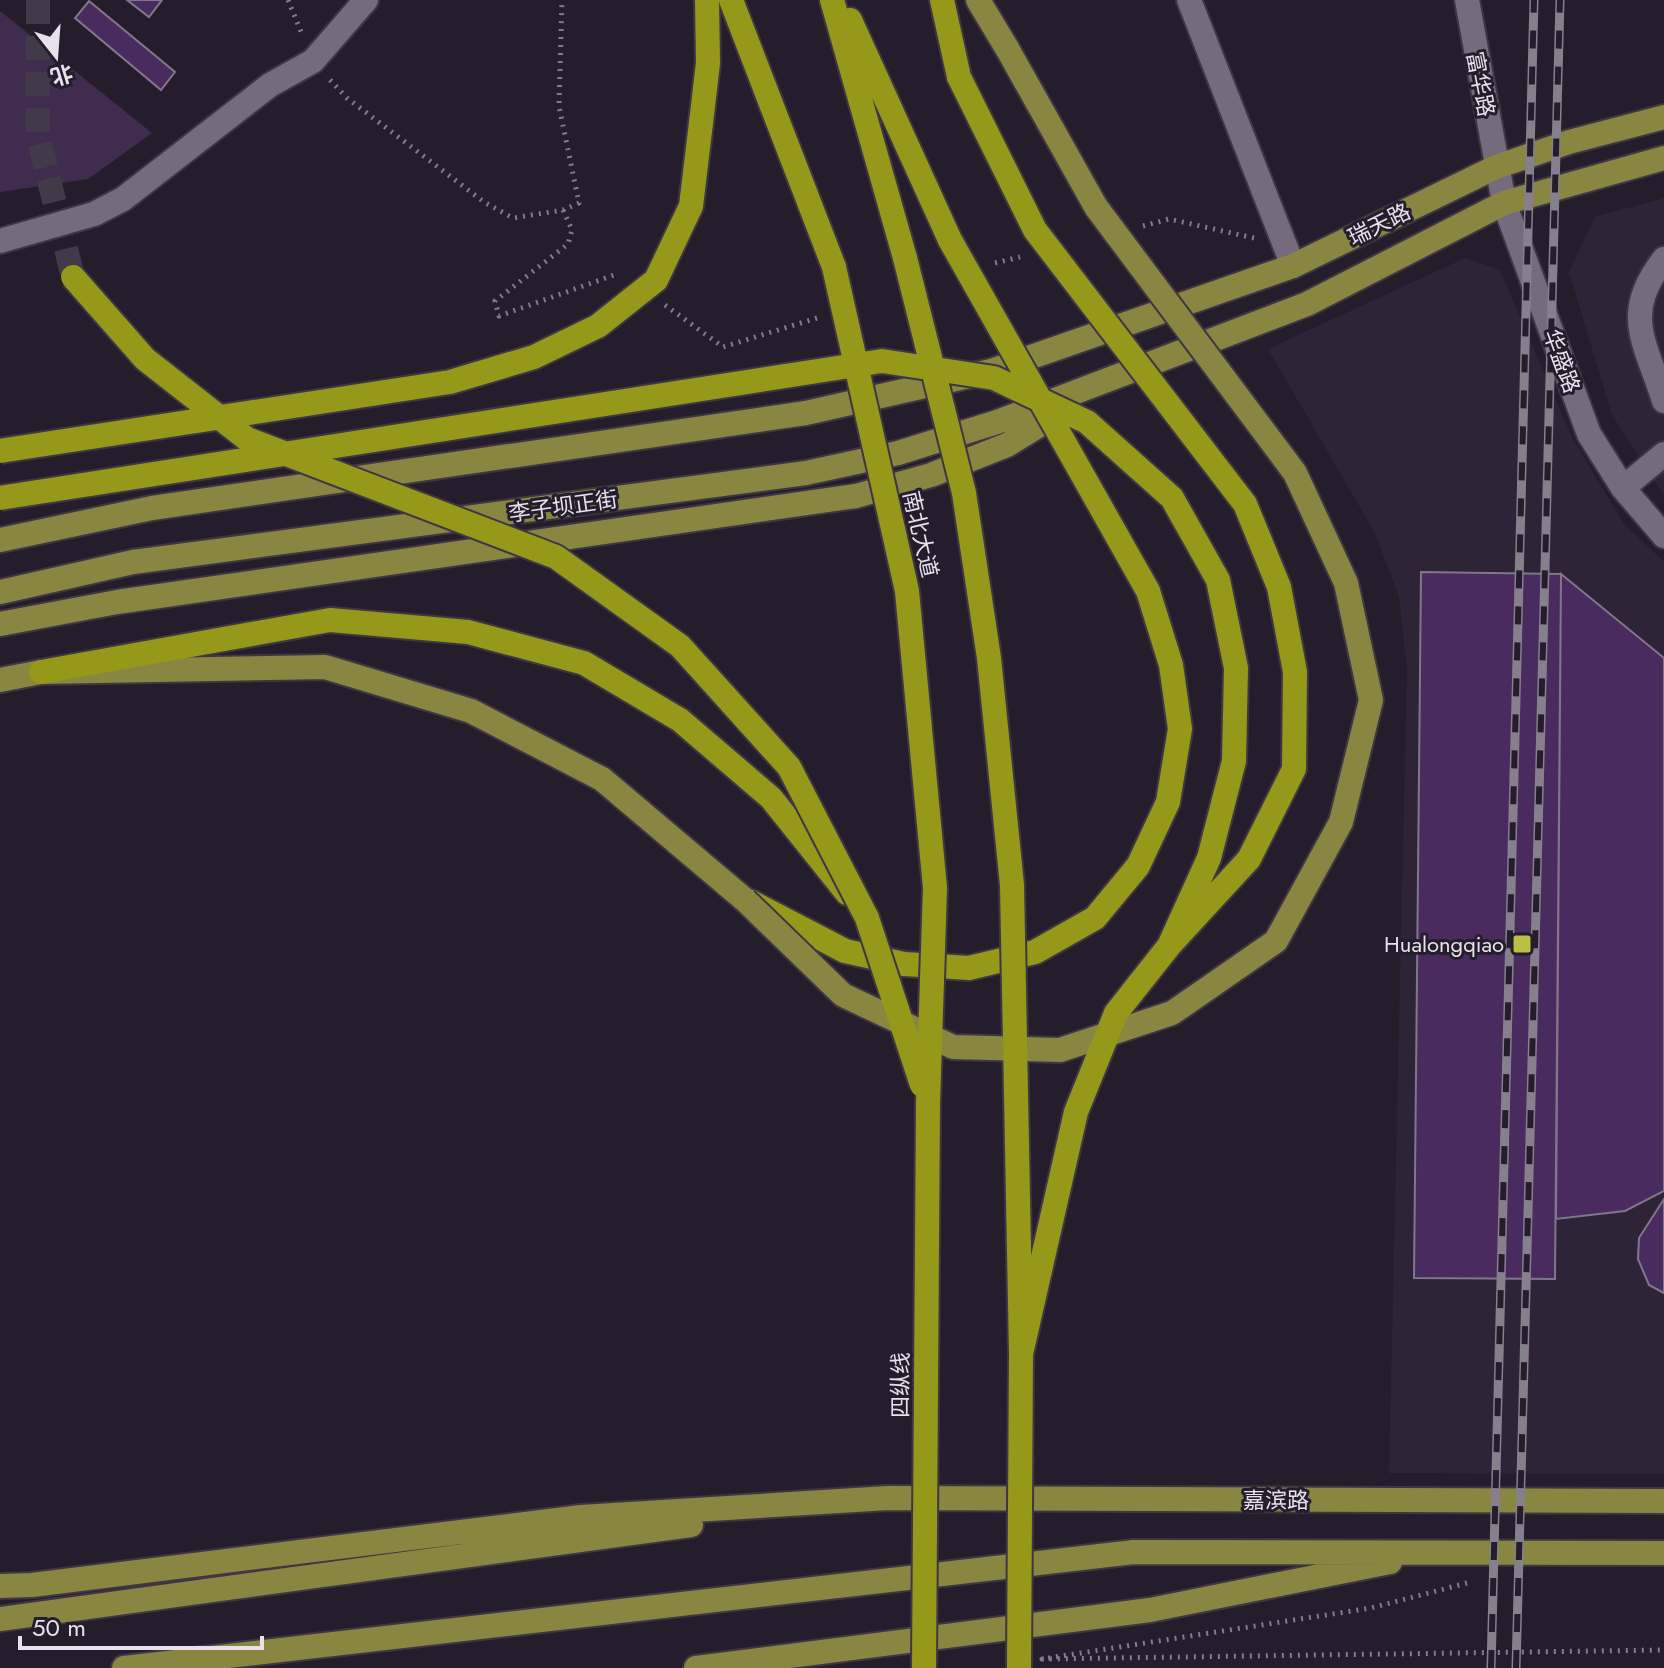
<svg xmlns="http://www.w3.org/2000/svg" width="1664" height="1668" font-family="Jost,'Noto Sans SC',sans-serif">
<style>
.built{fill:#2f2338}
.green{fill:#402d4e}
.building{fill:#492b5f;stroke:#81778a;stroke-width:2}
.lines{fill:none;stroke-linecap:round;stroke-linejoin:round}
.highway-tunnel{stroke:#433a49;stroke-width:24;stroke-dasharray:24 12;stroke-linecap:butt}
.minor-casing{stroke:#3e3743;stroke-width:28}
.major-casing{stroke:#3e3743;stroke-width:28}
.highway-casing{stroke:#3e3743;stroke-width:28}
.path{stroke:#837c89;stroke-width:5;stroke-dasharray:2 6;stroke-linecap:butt}
.minor{stroke:#756b7d;stroke-width:24}
.major{stroke:#888641;stroke-width:24}
.highway{stroke:#959819;stroke-width:24}
.rail-casing{stroke:#867f8c;stroke-width:9}
.rail{stroke:#261d2c;stroke-width:6;stroke-dasharray:18;stroke-linecap:butt}
.major-bridge-casing{stroke:#3e3743;stroke-width:28;stroke-linecap:butt}
.highway-bridge-casing{stroke:#3e3743;stroke-width:28;stroke-linecap:butt}
.major-bridge{stroke:#888641;stroke-width:24}
.highway-bridge{stroke:#959819;stroke-width:24}
.poi-dot{fill:#bbc044;stroke:#261d2c;stroke-width:3}
.labels{text-anchor:middle;dominant-baseline:central;stroke-width:6;stroke-linejoin:round;paint-order:stroke}
.street-label{font-size:22px;fill:#e6e1eb;stroke:#261d2c}
.poi-label{font-size:22px;fill:#e6e1eb;stroke:#261d2c;text-anchor:end}
</style>
<rect width="100%" height="100%" fill="#261d2c"/>
<path class="built" d="M 1664,198 L 1664,496 L 1612,415 L 1569,272 L 1595,217 Z
M 1465,258 L 1500,270 L 1572,437 L 1624,524 L 1664,562 L 1664,1474 L 1389,1473 L 1407,670 L 1399,597 L 1375,533 L 1268,349 Z"/>
<path class="green" d="M 0,11 L 152,133 L 88,179 L 0,192 Z"/>
<path class="building" d="M 127,0 L 162,0 L 149,17 Z
M 89,1 L 175,72 L 161,90 L 75,18 Z
M 1421,572 L 1561,574 L 1555,1279 L 1414,1278 Z
M 1561,574 L 1664,658 L 1664,1191 L 1625,1211 L 1556,1219 Z
M 1664,1199 L 1664,1293 L 1649,1285 L 1638,1259 L 1639,1238 Z"/>
<g class="lines">
<path class="highway-tunnel" d="M 38,0 L 38,136 L 73,277"/>
<g class="minor-casing">
<path id="minor" d="M 1189,0 L 1293,266
M 1467,0 L 1504,203 L 1589,434 L 1623,488 L 1664,536
M 0,241 L 94,214 L 123,199 L 270,85 L 313,61 L 366,0
M 1664,259 C 1621,314 1645,341 1664,401
M 1623,488 L 1664,454"/>
</g>
<g class="major-casing">
<path id="major" d="M 978,0 L 1008,50
M 0,540 L 152,508 L 806,413 L 991,371 L 1293,266 L 1496,167 L 1569,142 L 1664,117
M 0,592 L 133,562 L 806,473 L 898,453 L 997,422 L 1307,304 L 1504,203 L 1664,158
M 0,624 L 117,602 L 856,496 L 931,475 L 1007,445 L 1069,407
M 0,680 L 41,672 L 325,667 L 471,711 L 602,779 L 745,900
M 0,1586 L 32,1585 L 581,1517 L 888,1498 L 1664,1501
M 0,1619 L 691,1525
M 124,1668 L 1134,1552 L 1664,1553
M 696,1668 L 1150,1610 L 1390,1562"/>
</g>
<g class="highway-casing">
<path id="highway" d="M 731,0 L 834,267
M 832,0 L 905,258
M 942,0 L 959,77
M 850,20 L 950,240
M 701,123 L 708,63 L 707,0
M 41,672 L 330,620 L 468,632 L 584,663 L 680,720 L 771,798 L 847,893
M 751,902 L 845,951 L 904,964 L 969,968 L 1035,952 L 1095,918 L 1138,866 L 1168,802 L 1180,729 L 1171,665 L 1148,591"/>
</g>
<path class="path" d="M 288,0 L 302,34
M 330,80 L 347,98 L 484,202 L 513,218 L 563,210 L 579,203 L 559,106 L 562,0
M 563,210 L 572,230 L 568,244 L 495,301 L 499,316 L 614,275
M 1143,226 L 1169,219 L 1254,238
M 995,263 L 1020,257
M 665,305 L 723,347 L 817,318
M 1467,1583 L 1371,1608 L 1042,1659 L 1664,1650"/>
<use href="#minor" class="minor"/>
<use href="#major" class="major"/>
<use href="#highway" class="highway"/>
<g class="rail-casing">
<path id="rail" d="M 1491,1668 L 1534,0
M 1516,1668 L 1560,0"/>
</g>
<use href="#rail" class="rail"/>
<g class="major-bridge-casing">
<path id="major-bridge" d="M 745,900 L 843,995 L 953,1047 L 1060,1050 L 1172,1013 L 1276,941 L 1341,822 L 1371,700 L 1346,583 L 1295,473 L 1096,207 L 1008,50"/>
</g>
<g class="highway-bridge-casing">
<path id="highway-bridge" d="M 959,77 L 1035,230 L 1245,504 L 1279,587 L 1295,672 L 1294,769 L 1249,859 L 1169,946 L 1116,1013 L 1076,1112 L 1021,1354
M 950,240 L 1148,591
M 905,258 L 964,493 L 989,658 L 1012,885 L 1021,1354 L 1019,1668
M 834,267 L 907,591 L 935,888 L 928,1103 L 924,1668
M 73,277 L 145,359 L 247,439 L 556,557 L 680,646 L 789,767 L 867,918 L 922,1085
M 0,451 L 450,382 L 534,357 L 598,326 L 656,280 L 691,206 L 701,123
M 0,498 L 882,361 L 994,378 L 1087,422 L 1172,498 L 1218,580 L 1236,668 L 1234,761 L 1209,858 L 1169,946"/>
</g>
<use href="#major-bridge" class="major-bridge"/>
<use href="#highway-bridge" class="highway-bridge"/>
</g>
<rect class="poi-dot" x="1512" y="934" width="20" height="20" rx="4"/>
<g class="labels">
<g class="street-label">
<text transform="translate(1481 84) rotate(79)">富华路</text>
<text transform="translate(1379 224) rotate(-26)">瑞天路</text>
<text transform="translate(1562 361) rotate(70)">华盛路</text>
<text transform="translate(563 506) rotate(-8)">李子坝正街</text>
<text transform="translate(921 534) rotate(77)">南北大道</text>
<text transform="translate(900 1385) rotate(-90)">四纵线</text>
<text x="1276" y="1500">嘉滨路</text>
</g>
<g class="poi-label">
<text x="1504" y="944">Hualongqiao</text>
</g>
</g>
<g transform="translate(56 56) rotate(163)" stroke="#261d2c" stroke-width="6" paint-order="stroke">
<path d="M0-6L14 30L0 20L-14 30Z" fill="#e6e1eb"/>
<text y="-12" font-size="22" font-weight="bold" text-anchor="middle" fill="#e6e1eb">北</text>
</g>
<path d="M20 1636v12h242v-12" fill="none" stroke="#e6e1eb" stroke-width="4"/>
<text x="32" y="1636" font-size="24" fill="#e6e1eb" stroke="#261d2c" stroke-width="6" paint-order="stroke">50 m</text>
</svg>
